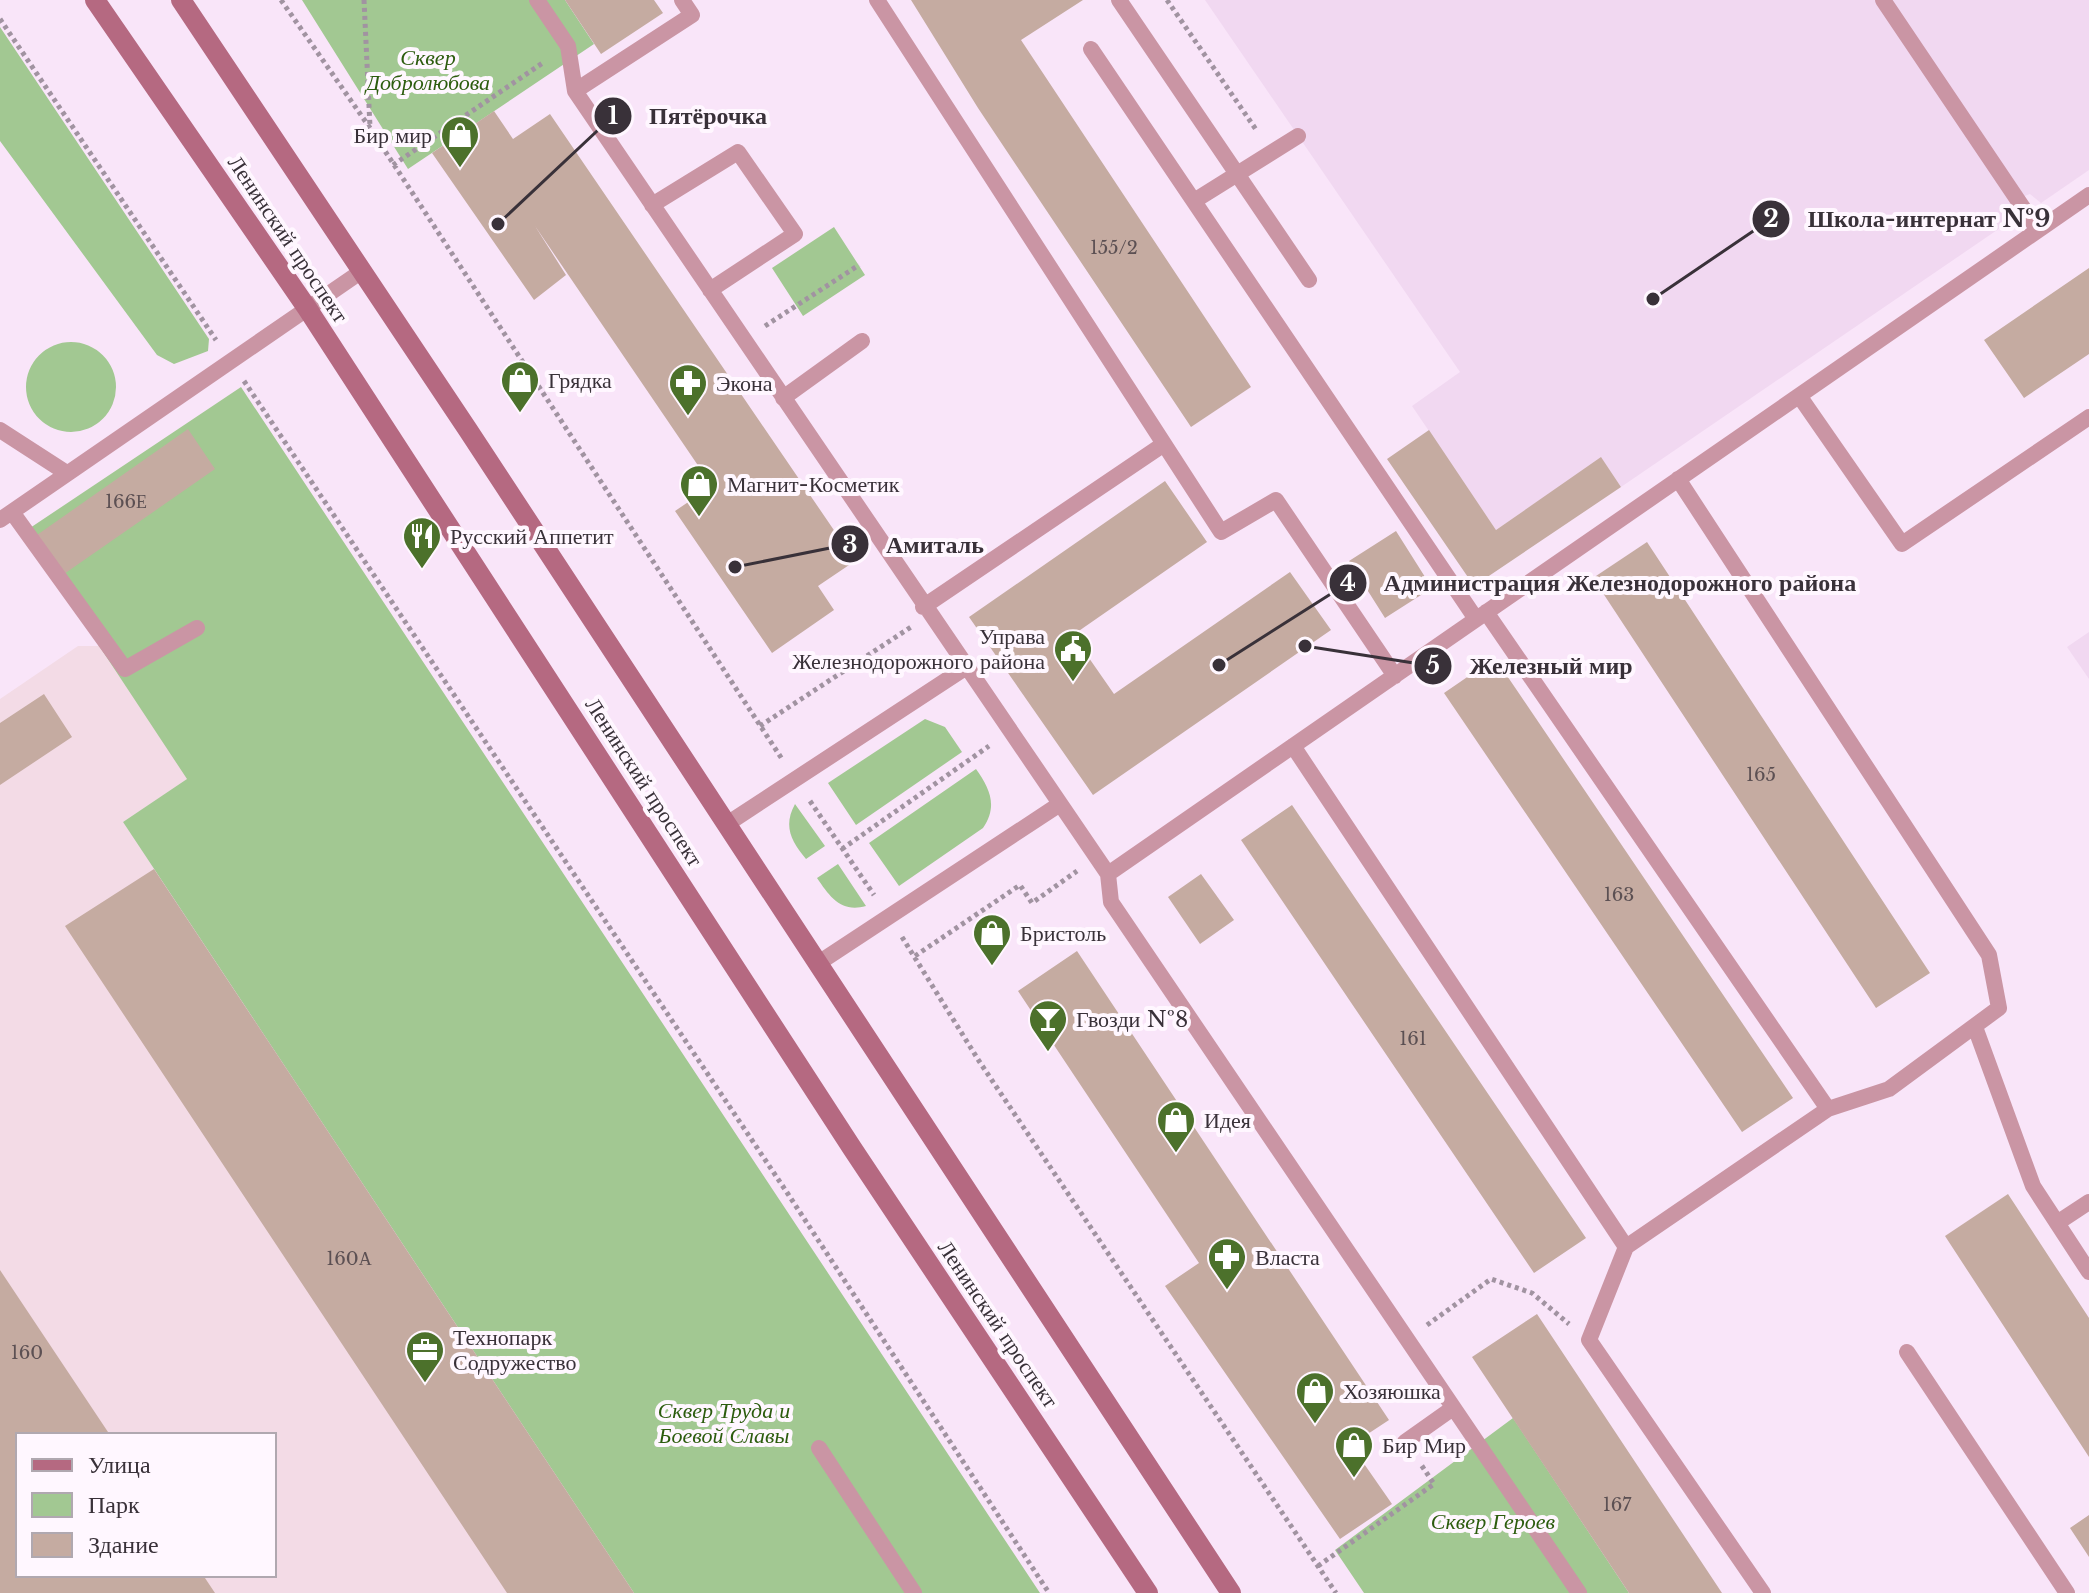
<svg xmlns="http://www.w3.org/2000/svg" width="2089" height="1593" font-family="'Libre Baskerville',serif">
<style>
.industrial{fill:#f3dbe6;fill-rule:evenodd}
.built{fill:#f1d8f1}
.green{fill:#a2c892}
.building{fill:#c5aba1}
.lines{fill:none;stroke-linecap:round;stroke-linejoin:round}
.path{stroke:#a193a1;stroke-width:5;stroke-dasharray:4 4;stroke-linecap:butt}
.lane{stroke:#ca95a4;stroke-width:16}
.secondary{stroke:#b56981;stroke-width:20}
.labels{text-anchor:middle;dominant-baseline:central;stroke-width:8;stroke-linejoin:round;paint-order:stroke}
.number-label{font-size:18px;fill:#5c5053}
.park-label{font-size:22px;font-style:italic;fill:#2c5c0e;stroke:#fff7ff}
.poi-label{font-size:22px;fill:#393139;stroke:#fff7ff;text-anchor:start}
.street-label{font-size:22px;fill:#393139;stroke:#fff7ff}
.leader{fill:none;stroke:#393139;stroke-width:3}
.callout-dot{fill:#393139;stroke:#fff7ff;stroke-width:3}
.mark-label{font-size:24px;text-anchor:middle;font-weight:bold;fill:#fff}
.callout-label{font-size:24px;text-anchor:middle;font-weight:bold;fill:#393139;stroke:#fff7ff;stroke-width:8;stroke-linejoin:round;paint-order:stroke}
</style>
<rect width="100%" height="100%" fill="#f9e5f9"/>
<path class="industrial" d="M 78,646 L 100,646 L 188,779 L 123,822 L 634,1593 L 0,1593 L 0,699 ZM 18,1435 L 274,1435 L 274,1575 L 18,1575 Z"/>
<path class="built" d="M 1205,0 L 2089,0 L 2089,170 L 2041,203 L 2030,194 L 2017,199 L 2003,210 L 2003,226 L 1621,487 L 1601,458 L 1496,530 L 1412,406 L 1460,372 Z
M 2089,632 L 2089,679 L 2067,647 Z"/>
<path class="green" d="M 302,0 L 565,0 L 594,44 L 408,169 Z
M 0,27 L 209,339 L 208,351 L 174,364 L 157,355 L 0,141 Z
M 834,227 L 865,275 L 803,316 L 772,268 Z
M26 387a45 45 0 1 1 90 0a45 45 0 1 1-90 0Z
M 241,387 L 1040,1593 L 634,1593 L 123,822 L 187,779 L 24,532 Z
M 925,719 L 945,727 L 962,752 L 856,825 L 828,783 Z
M 976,769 C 990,789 998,806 983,828 L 899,886 L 869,843 Z
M 795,804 L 825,846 L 806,859 C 791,841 783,826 795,804 Z
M 838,864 L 866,906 C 841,913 830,897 817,878 Z
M 1513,1418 L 1629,1593 L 1364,1593 L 1335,1550 Z"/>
<path class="building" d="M 565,0 L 654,0 L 663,13 L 601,54 Z
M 911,0 L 1083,0 L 1021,40 L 1251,387 L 1191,427 L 978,108 Z
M 494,111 L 513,139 L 550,114 L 855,561 L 818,586 L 834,610 L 772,653 L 675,511 L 712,486 L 535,226 L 566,275 L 534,300 L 432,153 Z
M 2089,268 L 2089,354 L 2024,398 L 1984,340 Z
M 188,429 L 215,469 L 64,574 L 37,535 Z
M 1429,430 L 1496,530 L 1601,457 L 1621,487 L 1474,586 L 1387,459 Z
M 1165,481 L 1207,542 L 1073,635 L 1114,694 L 1290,572 L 1331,630 L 1093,795 L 969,617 Z
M 1396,531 L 1432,588 L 1385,618 L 1349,561 Z
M 1647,542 L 1930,973 L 1876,1008 L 1593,578 Z
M 1495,658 L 1793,1098 L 1742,1132 L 1444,693 Z
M 44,694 L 72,737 L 0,785 L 0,723 Z
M 1292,805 L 1586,1238 L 1534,1273 L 1241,840 Z
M 154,869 L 634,1593 L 507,1593 L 65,926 Z
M 1201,874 L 1234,920 L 1200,944 L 1168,897 Z
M 1077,951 L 1389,1420 L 1351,1445 L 1392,1504 L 1340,1539 L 1165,1286 L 1199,1263 L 1018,991 Z
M 2008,1194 L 2089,1318 L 2089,1457 L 1945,1236 Z
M 0,1270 L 110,1435 L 18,1435 L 18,1575 L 203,1575 L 215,1593 L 0,1593 Z
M 1537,1314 L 1722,1593 L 1629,1593 L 1472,1357 Z
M 2089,1515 L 2089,1557 L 2070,1528 Z"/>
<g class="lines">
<path class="path" d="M 281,0 L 370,128 L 782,759
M 364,0 L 370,127
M 1167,0 L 1257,131
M 0,19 L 216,340
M 393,165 L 544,62
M 765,326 L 859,265
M 244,381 L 788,1194 L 1049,1593
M 760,726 L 911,627
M 810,801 L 874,895
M 842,849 L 989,746
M 902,937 L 979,1061 L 1336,1593
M 915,956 L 1020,885 L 1032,903 L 1077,871
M 1427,1325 L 1491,1279 L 1532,1293 L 1569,1324
M 1318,1566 L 1434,1484 L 1420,1463"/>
<path class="lane" d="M 537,0 L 568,46 L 575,91 L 1108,874 L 1111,902 L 1579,1593
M 877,0 L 1221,532 L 1276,500 L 1395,676
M 1119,0 L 1309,280
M 1883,0 L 2038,230
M 1091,49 L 1476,619
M 575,91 L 692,15 L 682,0
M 1194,201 L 1298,136
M 652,205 L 738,152 L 795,234 L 710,290
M 1800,397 L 1902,544 L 2089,417
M 783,398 L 862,341
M 0,430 L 65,472
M 12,512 L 125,669 L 197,628
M 0,520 L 362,271
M 923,607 L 1164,444
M 1486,612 L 1828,1109
M 1293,746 L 1626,1247 L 1589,1340 L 1763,1593
M 727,824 L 965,668
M 1108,874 L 2089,195
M 817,964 L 1060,804
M 1975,1027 L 2033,1186 L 2089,1272
M 2057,1223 L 2089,1202
M 1626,1247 L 1828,1109 L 1889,1089 L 1999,1008 L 1989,955 L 1678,479
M 1907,1352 L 2067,1593
M 1405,1442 L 1453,1408
M 819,1448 L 914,1593"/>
<path class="secondary" d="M 95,0 L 307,308 L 852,1148 L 1148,1593
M 181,0 L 468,430 L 1231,1593"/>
</g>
<defs>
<g id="shop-pin" transform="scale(2)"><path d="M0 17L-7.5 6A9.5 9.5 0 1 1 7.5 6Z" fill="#4c712b" stroke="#fff7ff"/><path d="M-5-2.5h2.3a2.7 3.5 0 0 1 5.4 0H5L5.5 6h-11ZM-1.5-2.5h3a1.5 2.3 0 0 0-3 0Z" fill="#fff"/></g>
<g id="pharmacy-pin" transform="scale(2)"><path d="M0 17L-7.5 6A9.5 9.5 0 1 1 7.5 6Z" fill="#4c712b" stroke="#fff7ff"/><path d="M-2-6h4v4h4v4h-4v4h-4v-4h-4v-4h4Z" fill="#fff"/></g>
<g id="restaurant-pin" transform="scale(2)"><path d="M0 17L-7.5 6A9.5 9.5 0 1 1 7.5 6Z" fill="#4c712b" stroke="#fff7ff"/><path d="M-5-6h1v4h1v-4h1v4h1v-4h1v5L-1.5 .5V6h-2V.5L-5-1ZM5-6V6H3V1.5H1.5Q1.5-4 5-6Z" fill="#fff"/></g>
<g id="civic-pin" transform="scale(2)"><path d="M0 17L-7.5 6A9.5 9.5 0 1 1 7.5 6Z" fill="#4c712b" stroke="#fff7ff"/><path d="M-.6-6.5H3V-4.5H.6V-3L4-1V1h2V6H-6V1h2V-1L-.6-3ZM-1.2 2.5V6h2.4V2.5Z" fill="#fff"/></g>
<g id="bar-pin" transform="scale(2)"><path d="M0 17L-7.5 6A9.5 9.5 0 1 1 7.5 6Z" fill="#4c712b" stroke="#fff7ff"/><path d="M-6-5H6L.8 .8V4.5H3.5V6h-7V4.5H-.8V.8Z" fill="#fff"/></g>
<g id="office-pin" transform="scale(2)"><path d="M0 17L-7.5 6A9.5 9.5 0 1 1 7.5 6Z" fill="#4c712b" stroke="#fff7ff"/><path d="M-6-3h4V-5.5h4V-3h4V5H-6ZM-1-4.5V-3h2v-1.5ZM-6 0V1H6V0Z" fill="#fff"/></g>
</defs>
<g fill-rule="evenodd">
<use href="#shop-pin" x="460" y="135"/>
<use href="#shop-pin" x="520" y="380"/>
<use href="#pharmacy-pin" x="688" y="383"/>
<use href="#shop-pin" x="699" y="484"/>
<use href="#restaurant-pin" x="422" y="536"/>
<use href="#civic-pin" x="1073" y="649"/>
<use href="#shop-pin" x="992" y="933"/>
<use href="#bar-pin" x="1048" y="1019"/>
<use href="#shop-pin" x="1176" y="1120"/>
<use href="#pharmacy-pin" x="1227" y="1257"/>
<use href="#office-pin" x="425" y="1350"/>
<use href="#shop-pin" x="1315" y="1391"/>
<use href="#shop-pin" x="1354" y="1445"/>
</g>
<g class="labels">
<g class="number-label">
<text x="1114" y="248">155/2</text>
<text x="126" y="502">166Е</text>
<text x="1761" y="775">165</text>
<text x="1619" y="895">163</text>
<text x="1413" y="1039">161</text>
<text x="349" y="1259">160А</text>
<text x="27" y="1353">160</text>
<text x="1617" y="1505">167</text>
</g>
<g class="park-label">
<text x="428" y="57">Сквер<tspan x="428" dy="25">Добролюбова</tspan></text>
<text x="724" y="1410">Сквер Труда и<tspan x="724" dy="25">Боевой Славы</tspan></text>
<text x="1493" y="1521">Сквер Героев</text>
</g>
<g class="poi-label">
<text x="432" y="135" text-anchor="end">Бир мир</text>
<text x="548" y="380">Грядка</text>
<text x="716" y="383">Экона</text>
<text x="727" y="484">Магнит-Косметик</text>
<text x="450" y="536">Русский Аппетит</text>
<text x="1045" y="636" text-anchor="end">Управа<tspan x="1045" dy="25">Железнодорожного района</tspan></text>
<text x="1020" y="933">Бристоль</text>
<text x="1076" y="1019">Гвозди №8</text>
<text x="1204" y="1120">Идея</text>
<text x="1255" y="1257">Власта</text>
<text x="453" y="1337">Технопарк<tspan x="453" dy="25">Содружество</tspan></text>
<text x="1343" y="1391">Хозяюшка</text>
<text x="1382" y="1445">Бир Мир</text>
</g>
<g class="street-label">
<text transform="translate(288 239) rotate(56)">Ленинский проспект</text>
<text transform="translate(644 782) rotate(57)">Ленинский проспект</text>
<text transform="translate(998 1324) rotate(56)">Ленинский проспект</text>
</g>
</g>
<path class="leader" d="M498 224L613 116M1653 299L1771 219M735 567L850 544M1219 665L1348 583M1305 646L1433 666"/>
<g class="callout-dot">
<circle cx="498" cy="224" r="8"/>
<circle cx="1653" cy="299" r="8"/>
<circle cx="735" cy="567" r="8"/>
<circle cx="1219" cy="665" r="8"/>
<circle cx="1305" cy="646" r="8"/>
<circle cx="613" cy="116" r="20"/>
<circle cx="1771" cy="219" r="20"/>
<circle cx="850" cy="544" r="20"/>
<circle cx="1348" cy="583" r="20"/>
<circle cx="1433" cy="666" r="20"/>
</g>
<g class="mark-label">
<text x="613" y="124">1</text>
<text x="1771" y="227">2</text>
<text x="850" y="553">3</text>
<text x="1348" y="591">4</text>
<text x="1433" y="674">5</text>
</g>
<g class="callout-label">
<text x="708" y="124">Пятёрочка</text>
<text x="1929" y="227">Школа-интернат №9</text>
<text x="935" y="553">Амиталь</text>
<text x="1620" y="591">Администрация Железнодорожного района</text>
<text x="1551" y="674">Железный мир</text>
</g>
<rect x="16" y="1433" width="260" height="144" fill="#fff7ff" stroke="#b0a8b0" stroke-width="2"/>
<rect x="32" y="1459" width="40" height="12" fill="#b56981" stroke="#b0a8b0" stroke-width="2"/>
<text x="88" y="1473" font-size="24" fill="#393139">Улица</text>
<rect x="32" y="1493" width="40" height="24" fill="#a2c892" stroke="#b0a8b0" stroke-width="2"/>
<text x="88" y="1513" font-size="24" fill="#393139">Парк</text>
<rect x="32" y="1533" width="40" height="24" fill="#c5aba1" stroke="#b0a8b0" stroke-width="2"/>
<text x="88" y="1553" font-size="24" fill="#393139">Здание</text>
</svg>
